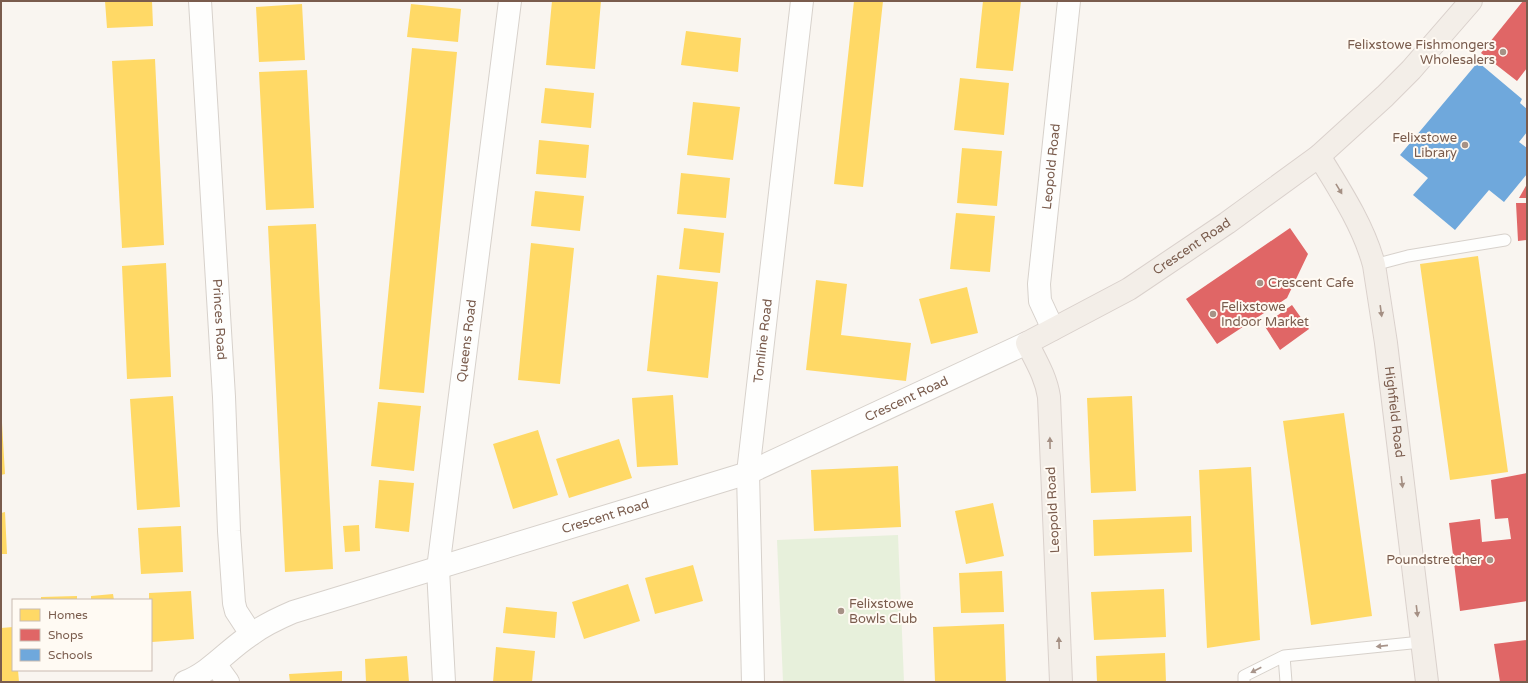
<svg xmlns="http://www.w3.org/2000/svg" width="1528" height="683" font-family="'Varela Round',sans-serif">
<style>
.green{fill:#e7f0db}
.homes{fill:#ffd966}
.shops{fill:#e06666}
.schools{fill:#6fa8dc}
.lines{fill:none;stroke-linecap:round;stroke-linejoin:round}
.service-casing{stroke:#d7d1cb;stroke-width:13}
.minor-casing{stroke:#d7d1cb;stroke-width:24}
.tertiary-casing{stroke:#d7d1cb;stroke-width:24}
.primary-casing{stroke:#dad1cc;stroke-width:24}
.service{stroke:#fefefd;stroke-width:11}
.minor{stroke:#fefefd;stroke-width:22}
.tertiary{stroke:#fefefd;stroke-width:22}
.primary{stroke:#f3eee8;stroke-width:22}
.oneway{fill:#a48f83}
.oneway2{fill:#a8958b}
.poi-dot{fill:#a69286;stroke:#fffaf3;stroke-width:1.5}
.labels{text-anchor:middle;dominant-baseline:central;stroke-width:4;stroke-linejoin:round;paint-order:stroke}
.poi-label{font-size:13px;fill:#7a5c4d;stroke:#fffaf3;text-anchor:end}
.street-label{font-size:13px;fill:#7a5c4d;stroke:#fffaf3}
</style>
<rect width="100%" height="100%" fill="#f9f5f0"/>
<path class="green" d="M 898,535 L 904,682 L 783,682 L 777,540 Z"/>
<path class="homes" d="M 105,1 L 152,1 L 153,26 L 107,28 Z
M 552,1 L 601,1 L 595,69 L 546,65 Z
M 854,1 L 883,1 L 863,187 L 834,184 Z
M 983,1 L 1021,1 L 1013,71 L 976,68 Z
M 302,4 L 305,60 L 259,62 L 256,7 Z
M 411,4 L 461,9 L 458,42 L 407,37 Z
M 686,31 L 741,38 L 738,72 L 681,65 Z
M 412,48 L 457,52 L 424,393 L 379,389 Z
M 155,59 L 164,245 L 122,248 L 112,61 Z
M 307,70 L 314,208 L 266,210 L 259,72 Z
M 960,78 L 1009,83 L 1004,135 L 954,130 Z
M 545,88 L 594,93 L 591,128 L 541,123 Z
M 693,102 L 740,107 L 733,160 L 687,155 Z
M 539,140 L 589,145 L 586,178 L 536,174 Z
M 962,148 L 1002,151 L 997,206 L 957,203 Z
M 681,173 L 730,178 L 726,218 L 677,214 Z
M 535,191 L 584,196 L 580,231 L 531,226 Z
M 956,213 L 995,216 L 990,272 L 950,269 Z
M 316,224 L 333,569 L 285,572 L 268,226 Z
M 684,228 L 724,233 L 720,273 L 679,269 Z
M 531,243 L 574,248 L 560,384 L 518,380 Z
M 1478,256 L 1508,472 L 1450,480 L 1420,264 Z
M 166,263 L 171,377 L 127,379 L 122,266 Z
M 657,275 L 718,282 L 708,378 L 647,371 Z
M 816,280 L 847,284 L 841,335 L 911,343 L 906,381 L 806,370 Z
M 967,287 L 978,333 L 931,344 L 919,299 Z
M 673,395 L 678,465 L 637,467 L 632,398 Z
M 173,396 L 180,507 L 137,510 L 130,399 Z
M 1132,396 L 1136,491 L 1091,493 L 1087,398 Z
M 378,402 L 421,406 L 414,471 L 371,466 Z
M 1344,413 L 1372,616 L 1311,625 L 1283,421 Z
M 1,423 L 2,423 L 5,474 L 1,475 Z
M 538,430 L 558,495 L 513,509 L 493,444 Z
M 619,439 L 632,478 L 569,498 L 556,459 Z
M 898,466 L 901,527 L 814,531 L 811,470 Z
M 1251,467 L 1260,640 L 1207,648 L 1199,470 Z
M 379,480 L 414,483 L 409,532 L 375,528 Z
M 993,503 L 1004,556 L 966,564 L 955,511 Z
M 5,512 L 7,554 L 1,554 L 1,513 Z
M 1191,516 L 1192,552 L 1094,556 L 1093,520 Z
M 359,525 L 360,551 L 345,552 L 343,526 Z
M 181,526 L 183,572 L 141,574 L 138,528 Z
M 693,565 L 703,601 L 655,614 L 645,578 Z
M 1002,571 L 1004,612 L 961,613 L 959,573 Z
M 628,584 L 640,621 L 584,639 L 572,602 Z
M 1164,589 L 1166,637 L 1094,640 L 1091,592 Z
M 191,591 L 194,639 L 152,642 L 151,600 L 149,600 L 149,593 Z
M 113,594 L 114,600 L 91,600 L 91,596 Z
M 77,596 L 77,600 L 41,600 L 41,597 Z
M 506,607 L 557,612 L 555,638 L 503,633 Z
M 1004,624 L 1006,682 L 935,682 L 933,627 Z
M 13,627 L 13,670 L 18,670 L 19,682 L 1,682 L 1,628 Z
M 496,647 L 535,651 L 532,682 L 493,682 Z
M 1165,653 L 1166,682 L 1097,682 L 1096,656 Z
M 407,656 L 409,682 L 366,682 L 365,659 Z
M 342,671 L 342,682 L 290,682 L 289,674 Z"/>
<path class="shops" d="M 1523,1 L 1527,1 L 1527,68 L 1517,81 L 1481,53 Z
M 1527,184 L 1527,198 L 1519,198 Z
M 1516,203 L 1527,203 L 1527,240 L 1518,241 Z
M 1290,228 L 1308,254 L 1287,298 L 1217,344 L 1186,299 Z
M 1292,305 L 1309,329 L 1280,350 L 1264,325 Z
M 1527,473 L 1527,601 L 1460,611 L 1449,523 L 1480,519 L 1482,542 L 1511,539 L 1508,518 L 1495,519 L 1491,480 Z
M 1527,640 L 1527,682 L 1500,682 L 1494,644 Z"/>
<path class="schools" d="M 1478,62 L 1522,99 L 1520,103 L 1527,109 L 1527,132 L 1519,142 L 1527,148 L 1527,174 L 1504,202 L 1489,190 L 1455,230 L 1413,195 L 1428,178 L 1400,155 Z"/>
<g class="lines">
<g class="service-casing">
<path id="service" d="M 1374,265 L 1408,256 L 1505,240
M 1284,656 L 1286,682
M 1244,682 L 1244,676 L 1284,656 L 1421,642"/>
</g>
<g class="minor-casing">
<g id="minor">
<path id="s1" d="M 200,1 L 224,397 L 229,531 L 234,603 L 236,611 L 251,634"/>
<path id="s2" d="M 1053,329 L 1040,301 L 1039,284 L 1069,1"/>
<path d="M 215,664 L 228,682"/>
<path id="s3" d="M 444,682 L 438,569 L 510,1"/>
<path id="s4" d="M 753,682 L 748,473 L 802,1"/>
</g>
</g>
<g class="tertiary-casing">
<g id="tertiary">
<path id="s5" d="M 185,682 C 211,672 228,649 252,634 C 264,625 279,618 293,612 L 748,473 L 1027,343"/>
</g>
</g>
<g class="primary-casing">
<g id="primary">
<path id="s6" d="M 1319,156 C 1340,190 1364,227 1374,265 L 1386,343 L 1427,682"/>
<path id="s7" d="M 1061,682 L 1049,397 C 1046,377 1036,361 1027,343 L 1129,289 L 1227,223 L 1319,156 L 1385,96 L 1411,70 L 1471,1"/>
</g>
</g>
<use href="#service" class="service"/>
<use href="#minor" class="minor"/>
<use href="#tertiary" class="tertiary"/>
<use href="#primary" class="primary"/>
</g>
<defs><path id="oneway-solid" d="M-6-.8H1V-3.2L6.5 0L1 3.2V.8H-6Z"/></defs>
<g class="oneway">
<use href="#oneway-solid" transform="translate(1339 189) rotate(59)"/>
<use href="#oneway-solid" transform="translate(1381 311) rotate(82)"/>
<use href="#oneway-solid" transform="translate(1050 443) rotate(-91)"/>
<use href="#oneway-solid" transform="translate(1402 482) rotate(83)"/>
<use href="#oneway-solid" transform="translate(1417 611) rotate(83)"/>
<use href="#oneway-solid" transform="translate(1059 643) rotate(-92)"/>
</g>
<g class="oneway2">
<use href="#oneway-solid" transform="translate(1382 646) rotate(174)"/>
<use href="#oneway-solid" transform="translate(1256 670) rotate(153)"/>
</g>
<g class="poi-dot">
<circle cx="1503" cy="52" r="4"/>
<circle cx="1465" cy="145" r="4"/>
<circle cx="1260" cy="283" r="4"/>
<circle cx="1213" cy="314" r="4"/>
<circle cx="1490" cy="560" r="4"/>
<circle cx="841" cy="611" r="4"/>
</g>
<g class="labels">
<g class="poi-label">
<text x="1495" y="45">Felixstowe Fishmongers<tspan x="1495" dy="15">Wholesalers</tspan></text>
<text x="1457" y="138">Felixstowe<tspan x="1457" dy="15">Library</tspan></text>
<text x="1268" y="283" text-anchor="start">Crescent Cafe</text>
<text x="1221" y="307" text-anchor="start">Felixstowe<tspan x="1221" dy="15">Indoor Market</tspan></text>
<text x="1482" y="560">Poundstretcher</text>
<text x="849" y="604" text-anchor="start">Felixstowe<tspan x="849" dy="15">Bowls Club</tspan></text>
</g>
<g class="street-label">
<text stroke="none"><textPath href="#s2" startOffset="166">Leopold Road</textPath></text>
<text stroke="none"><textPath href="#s7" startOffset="535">Crescent Road</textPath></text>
<text stroke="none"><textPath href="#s1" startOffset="319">Princes Road</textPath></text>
<text stroke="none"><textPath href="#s3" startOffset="343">Queens Road</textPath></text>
<text stroke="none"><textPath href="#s4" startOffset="342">Tomline Road</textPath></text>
<text stroke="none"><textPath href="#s5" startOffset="780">Crescent Road</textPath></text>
<text stroke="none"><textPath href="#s6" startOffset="271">Highfield Road</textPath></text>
<text transform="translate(1053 510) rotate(-93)">Leopold Road</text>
<text stroke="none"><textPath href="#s5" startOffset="456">Crescent Road</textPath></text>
</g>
</g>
<rect width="1528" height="683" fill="none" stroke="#7a5c4d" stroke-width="4"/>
<rect x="12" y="599" width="140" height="72" fill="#fffaf3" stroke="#cabbb1"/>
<rect x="20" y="609" width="20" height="12" fill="#ffd966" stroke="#cabbb1"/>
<text x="48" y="619" font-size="12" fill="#7a5c4d">Homes</text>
<rect x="20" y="629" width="20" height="12" fill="#e06666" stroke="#cabbb1"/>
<text x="48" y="639" font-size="12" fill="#7a5c4d">Shops</text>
<rect x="20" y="649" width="20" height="12" fill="#6fa8dc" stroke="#cabbb1"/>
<text x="48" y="659" font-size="12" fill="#7a5c4d">Schools</text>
</svg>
